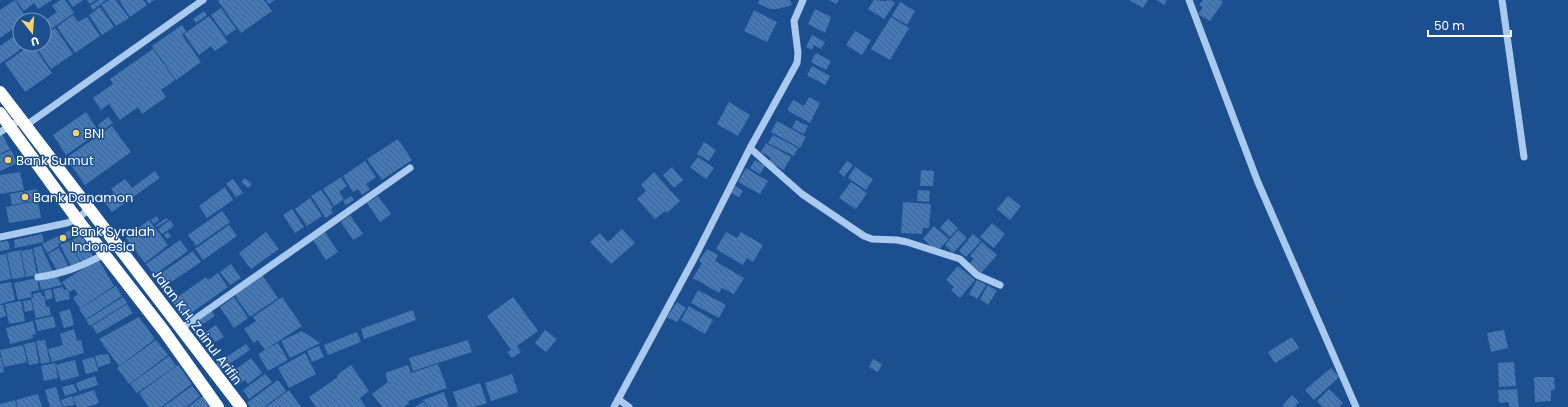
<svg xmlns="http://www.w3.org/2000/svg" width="1568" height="407" font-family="Poppins,sans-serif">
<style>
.building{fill:url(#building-back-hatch)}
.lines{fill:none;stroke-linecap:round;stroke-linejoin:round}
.minor{stroke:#a9c9ee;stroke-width:7}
.highway{stroke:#fff;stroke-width:12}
.poi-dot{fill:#ffd166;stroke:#1b4f8f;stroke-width:1.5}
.labels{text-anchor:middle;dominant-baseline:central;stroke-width:3;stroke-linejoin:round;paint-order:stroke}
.poi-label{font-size:13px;fill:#fff;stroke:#1b4f8f;text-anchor:start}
.street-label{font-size:13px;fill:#fff;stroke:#1b4f8f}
</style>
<defs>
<pattern id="building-back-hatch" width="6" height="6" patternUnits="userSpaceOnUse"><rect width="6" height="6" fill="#4478b7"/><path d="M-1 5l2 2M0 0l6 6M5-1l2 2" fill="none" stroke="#486282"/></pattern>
</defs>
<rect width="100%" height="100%" fill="#1b4f8f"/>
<path class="building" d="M 15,0 L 27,19 L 20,20 L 20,24 L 0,38 L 0,10 Z
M 16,0 L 52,0 L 38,9 L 34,3 L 24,11 Z
M 60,0 L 65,0 L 74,13 L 44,34 L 44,21 L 57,12 L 52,6 Z
M 68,0 L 83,0 L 73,7 Z
M 87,0 L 96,0 L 90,4 Z
M 99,0 L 106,0 L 93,10 L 90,6 Z
M 109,0 L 116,0 L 129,18 L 116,26 L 101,5 Z
M 119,0 L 143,0 L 147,5 L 130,17 Z
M 146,0 L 154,0 L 149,4 Z
M 220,0 L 264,0 L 272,11 L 241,33 L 218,1 Z
M 266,0 L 275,0 L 269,4 Z
M 760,0 L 790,0 L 792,5 L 778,9 L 770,9 L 757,3 Z
M 829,0 L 839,0 L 836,4 Z
M 874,0 L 884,1 L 890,0 L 895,3 L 884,19 L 868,9 Z
M 1129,0 L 1148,0 L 1143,8 Z
M 1156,0 L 1167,0 L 1164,5 Z
M 1203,0 L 1220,0 L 1223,2 L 1210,21 L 1198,14 L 1203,7 L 1199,5 Z
M 900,2 L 915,11 L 907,25 L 892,16 Z
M 100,7 L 114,27 L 102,35 L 89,15 Z
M 221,8 L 236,29 L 226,36 L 211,15 Z
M 815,9 L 831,17 L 825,33 L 808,24 Z
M 754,10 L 777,22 L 767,42 L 744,31 Z
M 204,11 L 207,15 L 196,23 L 193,19 Z
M 73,15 L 78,22 L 87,17 L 100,36 L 75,53 L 57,27 Z
M 209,16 L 228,42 L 215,51 L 211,46 L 199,55 L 184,34 Z
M 891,17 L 909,28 L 890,60 L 871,49 Z
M 182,25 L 186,31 L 182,35 L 201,62 L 176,80 L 152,46 Z
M 55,28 L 73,54 L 51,69 L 34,44 L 44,44 L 44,35 Z
M 855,31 L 871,40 L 862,55 L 846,45 Z
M 20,32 L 20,44 L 28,44 L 0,64 L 0,46 Z
M 812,35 L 825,42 L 821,49 L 814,45 L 812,50 L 806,47 Z
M 32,44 L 52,73 L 25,92 L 5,63 Z
M 153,49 L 175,80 L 161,90 L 166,97 L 142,114 L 138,107 L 120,120 L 109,104 L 101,110 L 93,98 L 113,84 L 110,79 Z
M 816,53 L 831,61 L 826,70 L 811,62 Z
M 812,66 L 830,76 L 825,85 L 807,75 Z
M 809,97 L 820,103 L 810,123 L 787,110 L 793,100 L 804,106 Z
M 729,102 L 750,115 L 738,136 L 717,124 Z
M 86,112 L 99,132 L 66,155 L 53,135 Z
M 108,117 L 113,123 L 102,131 L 98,125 Z
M 796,120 L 808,126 L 804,134 L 792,128 Z
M 777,121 L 806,137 L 800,148 L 771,132 Z
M 112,126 L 131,152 L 85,185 L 66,158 Z
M 2,134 L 10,149 L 0,154 L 0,135 Z
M 773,135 L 798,148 L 794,156 L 768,143 Z
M 398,139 L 412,160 L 382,180 L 367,159 Z
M 704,142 L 716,150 L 709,161 L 697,154 Z
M 766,143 L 791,157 L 784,170 L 769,162 L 771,158 L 761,152 Z
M 11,150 L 17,163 L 0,171 L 0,155 Z
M 698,157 L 714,168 L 706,179 L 690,167 Z
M 755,160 L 765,166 L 760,174 L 750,168 Z
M 365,161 L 376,177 L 366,184 L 370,189 L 362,195 L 358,189 L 353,192 L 343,176 Z
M 847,161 L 853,165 L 844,177 L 839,172 Z
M 672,167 L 683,180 L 674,188 L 663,175 Z
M 855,167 L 873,179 L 866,190 L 848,178 Z
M 746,168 L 768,181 L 760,194 L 738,182 Z
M 921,170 L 934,171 L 933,186 L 920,186 Z
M 155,171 L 160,178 L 112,212 L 104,201 L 114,193 L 111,189 L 125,179 L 132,188 Z
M 20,172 L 24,190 L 0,194 L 0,175 Z
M 654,172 L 680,201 L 667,213 L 665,211 L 655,219 L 637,199 L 646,191 L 641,185 Z
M 341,177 L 347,186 L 339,192 L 344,199 L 334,206 L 323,189 Z
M 245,178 L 252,184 L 248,188 L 241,182 Z
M 233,179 L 243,193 L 236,197 L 226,184 Z
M 851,182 L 867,193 L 856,209 L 839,198 Z
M 735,186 L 743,191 L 739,197 L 731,193 Z
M 225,187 L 233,200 L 207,218 L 199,206 Z
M 37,189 L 39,200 L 12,205 L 10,194 Z
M 321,190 L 333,207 L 331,209 L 333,213 L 326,218 L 311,196 Z
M 918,190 L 930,191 L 929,202 L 917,201 Z
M 351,196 L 354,200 L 346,205 L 343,201 Z
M 378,196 L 391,214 L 380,222 L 367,203 Z
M 1008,196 L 1021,206 L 1010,220 L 997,209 Z
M 310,198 L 322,216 L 307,226 L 295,209 Z
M 38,201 L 41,218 L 9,223 L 6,207 Z
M 903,202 L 931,204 L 929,228 L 923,228 L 922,234 L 901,233 Z
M 292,209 L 304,227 L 295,233 L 283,215 Z
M 222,211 L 230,222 L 196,246 L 188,235 Z
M 350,215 L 363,234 L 353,240 L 341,222 Z
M 157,216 L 159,220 L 154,224 L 151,220 Z
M 166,218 L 168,220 L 157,227 L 156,225 Z
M 948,219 L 958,228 L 950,237 L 940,228 Z
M 149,220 L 168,245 L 145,263 L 126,238 Z
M 170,220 L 174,226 L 162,234 L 158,229 Z
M 992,223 L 1005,234 L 994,248 L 980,237 Z
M 229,225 L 237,236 L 203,260 L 195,249 Z
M 934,226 L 949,239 L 937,251 L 923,239 Z
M 73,229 L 76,235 L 58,244 L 59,246 L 47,253 L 42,244 Z
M 622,229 L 635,243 L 611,264 L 590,242 L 600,233 L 608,242 Z
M 958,230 L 967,238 L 953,253 L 945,245 Z
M 168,232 L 171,236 L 167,239 L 164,235 Z
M 266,232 L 279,249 L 251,269 L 239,253 Z
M 325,232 L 338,252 L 326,260 L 313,240 Z
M 726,232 L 737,238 L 741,232 L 763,245 L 753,262 L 747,258 L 743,265 L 716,249 Z
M 42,234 L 44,242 L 15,248 L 14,240 Z
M 973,234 L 981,241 L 966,257 L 959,251 Z
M 82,235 L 94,258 L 82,264 L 70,241 Z
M 180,240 L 188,251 L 154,275 L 146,264 Z
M 8,241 L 10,249 L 0,251 L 0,242 Z
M 69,241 L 81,264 L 72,268 L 60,245 Z
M 982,242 L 997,255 L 980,274 L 969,264 L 974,259 L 970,256 Z
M 41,246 L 53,272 L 39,276 L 33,248 Z
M 59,248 L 69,267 L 58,273 L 48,254 Z
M 32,249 L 37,275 L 26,277 L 21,251 Z
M 707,249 L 718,255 L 715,261 L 744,278 L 734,294 L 722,288 L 719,293 L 693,278 L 702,263 L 699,261 Z
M 20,250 L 25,277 L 12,279 L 7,253 Z
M 193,251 L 201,262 L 165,286 L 157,276 Z
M 6,254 L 11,279 L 0,281 L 0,255 Z
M 98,259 L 114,286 L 80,308 L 73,298 L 78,294 L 74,289 L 70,292 L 62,282 Z
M 231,264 L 241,278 L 230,285 L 220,272 Z
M 958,266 L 975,280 L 960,298 L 951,290 L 954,287 L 946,280 Z
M 218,273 L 228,287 L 184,318 L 172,301 L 206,277 L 208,280 Z
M 262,275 L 278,298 L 250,317 L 234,294 Z
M 57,276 L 62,285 L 41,290 L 39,280 Z
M 37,278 L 39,290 L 31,292 L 32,297 L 18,300 L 14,283 Z
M 977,280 L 986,285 L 977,299 L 969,294 Z
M 11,282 L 15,300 L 0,304 L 0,284 Z
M 988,285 L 997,291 L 988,305 L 980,299 Z
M 116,286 L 122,296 L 86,319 L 79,309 Z
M 63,287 L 64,290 L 68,289 L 70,299 L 56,302 L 53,289 Z
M 51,289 L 53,298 L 46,300 L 44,291 Z
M 698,290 L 726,305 L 719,318 L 691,303 Z
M 41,292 L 42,296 L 44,296 L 46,307 L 49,306 L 51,315 L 36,318 L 31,298 L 34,297 L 33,294 Z
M 123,297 L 127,303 L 90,326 L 86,320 Z
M 234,297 L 248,318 L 234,328 L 220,307 Z
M 282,297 L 302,326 L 265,350 L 258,340 L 254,343 L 244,329 L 256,321 L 253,317 Z
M 513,297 L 538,331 L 517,346 L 521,352 L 512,358 L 507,352 L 511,350 L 487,316 Z
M 31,300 L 33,310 L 25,312 L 23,301 Z
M 21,301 L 25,321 L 9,324 L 5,304 Z
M 677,302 L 686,308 L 677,322 L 667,317 Z
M 127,304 L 133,313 L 97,334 L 92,326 Z
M 0,305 L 3,305 L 6,316 L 0,318 Z
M 689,306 L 713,320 L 705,334 L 681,320 Z
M 70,309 L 74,325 L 64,328 L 59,312 Z
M 211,310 L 215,316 L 197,328 L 193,322 Z
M 413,310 L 416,320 L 364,339 L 361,329 Z
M 53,316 L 56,327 L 38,331 L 35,320 Z
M 139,317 L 155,339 L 119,366 L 99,339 Z
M 33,321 L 36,334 L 32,335 L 33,338 L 10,344 L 6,328 Z
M 216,325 L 224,337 L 215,342 L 211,336 L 202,342 L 198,337 Z
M 74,329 L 77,341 L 81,340 L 84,353 L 52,362 L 48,349 L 63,345 L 60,334 Z
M 545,330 L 557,339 L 546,352 L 535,343 Z
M 1504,330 L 1508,348 L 1491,352 L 1487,333 Z
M 302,331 L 320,343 L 290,358 L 281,341 Z
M 357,332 L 361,342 L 328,355 L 324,345 Z
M 1292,337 L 1299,348 L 1275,363 L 1268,352 Z
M 45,340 L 50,362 L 41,364 L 36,341 Z
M 156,340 L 168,355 L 129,384 L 117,368 Z
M 468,340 L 472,352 L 413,371 L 409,358 Z
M 35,342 L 39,363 L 29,365 L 24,344 Z
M 278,343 L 288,360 L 268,371 L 258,354 Z
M 246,344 L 250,350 L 220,370 L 216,364 Z
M 23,345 L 27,362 L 4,367 L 0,350 Z
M 319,346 L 324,357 L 312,362 L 307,351 Z
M 305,353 L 316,374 L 289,388 L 278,368 Z
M 103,354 L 103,355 L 108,354 L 111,363 L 98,367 L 95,356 Z
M 169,356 L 176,366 L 137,393 L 130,384 Z
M 1,357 L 4,372 L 0,373 L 0,358 Z
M 94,357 L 98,371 L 86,374 L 82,360 Z
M 251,358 L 262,373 L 248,384 L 245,380 L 236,386 L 228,375 Z
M 873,359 L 882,364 L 878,372 L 869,367 Z
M 75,360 L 79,376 L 61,381 L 56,365 Z
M 1514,362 L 1516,386 L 1499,387 L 1498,363 Z
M 55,363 L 58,378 L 44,381 L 41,366 Z
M 438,364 L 447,388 L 408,401 L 409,403 L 404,407 L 382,407 L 372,394 L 388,382 L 385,373 L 408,365 L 411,373 Z
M 178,365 L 192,384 L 161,407 L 149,407 L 139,393 Z
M 351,365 L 369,391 L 360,398 L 366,407 L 316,407 L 309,397 L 338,377 L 337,375 Z
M 1331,368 L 1339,377 L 1314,400 L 1305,390 Z
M 265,374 L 272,382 L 249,399 L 243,390 Z
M 512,374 L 518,392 L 491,401 L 485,383 Z
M 95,376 L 98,385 L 79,391 L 76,383 Z
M 1534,377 L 1554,377 L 1555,390 L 1551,390 L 1551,401 L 1535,402 Z
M 278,380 L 286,391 L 264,407 L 250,407 L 247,403 Z
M 480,383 L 487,403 L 474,407 L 458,407 L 453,392 Z
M 74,384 L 77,392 L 65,396 L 62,387 Z
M 192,386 L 200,396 L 186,407 L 163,407 Z
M 56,387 L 62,407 L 50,407 L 45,390 Z
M 1329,389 L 1343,403 L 1339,407 L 1323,407 L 1317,401 Z
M 1517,389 L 1519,407 L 1509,407 L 1509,402 L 1499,403 L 1498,390 Z
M 94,390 L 99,403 L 87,407 L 77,407 L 73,397 Z
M 289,390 L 301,407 L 266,407 Z
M 444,392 L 449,407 L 428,407 L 423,400 Z
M 38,394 L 42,407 L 18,407 L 16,400 Z
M 1292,395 L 1299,402 L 1294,407 L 1285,407 L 1283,405 Z
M 72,396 L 75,405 L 63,407 L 61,400 Z
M 203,396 L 210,407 L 188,407 Z
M 15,400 L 17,407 L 0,407 L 0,404 Z
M 423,402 L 427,407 L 415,407 Z"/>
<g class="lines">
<path class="minor" d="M 1189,0 L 1257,180 L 1356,407
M 1502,0 L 1524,157
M 25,126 L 203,0
M 0,132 L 20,120
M 750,148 L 802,194 L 864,236 L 872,239 L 897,240 L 907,242 L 960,259 L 977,275 L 1000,285
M 0,237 L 67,223 L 77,219 L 89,209
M 38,277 C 63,274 82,266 105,254
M 182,328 L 410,168
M 618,399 L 629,407
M 614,407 L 696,255 L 750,148 L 797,63 L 798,53 L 794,21 L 803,0"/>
<path class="highway" d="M 0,92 L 241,407
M 0,113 L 77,219 L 164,331 L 218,407"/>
</g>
<g class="poi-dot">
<circle cx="76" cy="133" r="4"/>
<circle cx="8" cy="160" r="4"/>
<circle cx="25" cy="197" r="4"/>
<circle cx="63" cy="238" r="4"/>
</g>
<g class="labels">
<g class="poi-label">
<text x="84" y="133">BNI</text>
<text x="16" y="160">Bank Sumut</text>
<text x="33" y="197">Bank Danamon</text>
<text x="71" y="231">Bank Syraiah<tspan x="71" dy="15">Indonesia</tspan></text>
</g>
<g class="street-label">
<text transform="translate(197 327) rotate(53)">Jalan K.H. Zainul Arifin</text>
</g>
</g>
<g transform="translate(32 32) rotate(163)"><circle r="19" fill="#1b4f8f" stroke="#7695bc"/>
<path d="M0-3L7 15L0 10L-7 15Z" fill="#ffd166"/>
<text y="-6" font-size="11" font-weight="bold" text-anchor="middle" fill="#ffffff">U</text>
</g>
<path d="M1428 30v6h83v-6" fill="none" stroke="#ffffff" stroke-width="2"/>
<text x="1434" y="30" font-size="12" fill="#ffffff" stroke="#1b4f8f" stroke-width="3" paint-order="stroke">50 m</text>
</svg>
